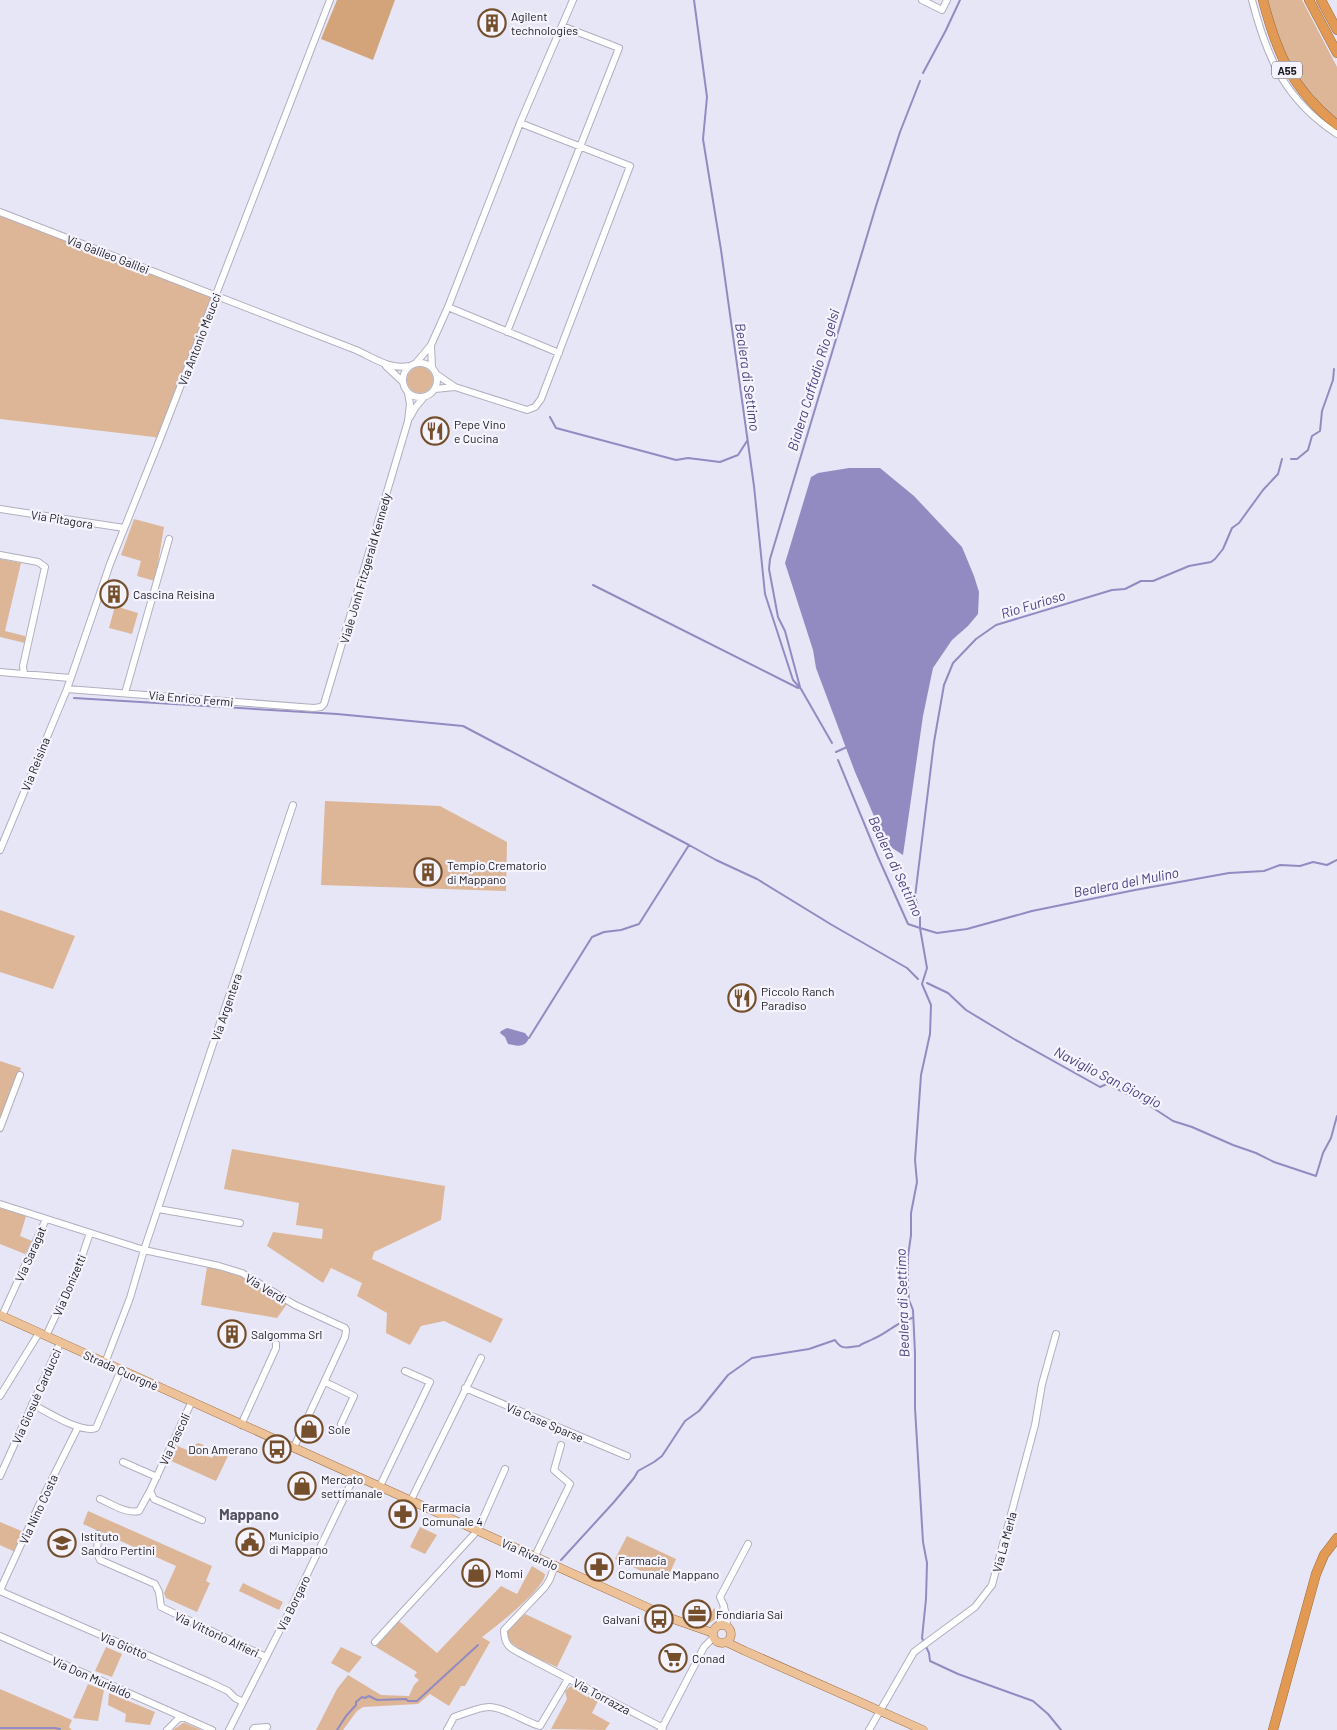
<svg xmlns="http://www.w3.org/2000/svg" width="1337" height="1730" font-family="Barlow,sans-serif">
<style>
.green{fill:#dcb696}
.forest{fill:#d3a47a}
.water{fill:#928bc1}
.lines{fill:none;stroke-linecap:round;stroke-linejoin:round}
.stream{stroke:#928bc1;stroke-width:2}
.minor-casing{stroke:#b0afbf;stroke-width:8}
.major-casing{stroke:#9c6d41;stroke-width:9}
.highway-casing{stroke:#9c6d41;stroke-width:10}
.minor{stroke:#fff;stroke-width:6}
.major{stroke:#edc298;stroke-width:8}
.highway{stroke:#e19953;stroke-width:9}
.labels{text-anchor:middle;dominant-baseline:central;stroke-width:4.5;stroke-linejoin:round;paint-order:stroke}
.shield{fill:#f5f4fe;stroke:#5c5b63;stroke-width:1}
.shield-label{font-size:11px;font-weight:bold;fill:#1b1a20}
.poi-label{font-size:12px;fill:#1b1a20;stroke:#f5f4fe;text-anchor:start}
.street-label{font-size:12px;fill:#1b1a20;stroke:#f5f4fe}
.water-label{font-size:14px;font-style:italic;fill:#4d4083;stroke:#f5f4fe}
.quarter-label{font-size:15px;font-weight:bold;fill:#53525f;stroke:#f5f4fe}
</style>
<rect width="100%" height="100%" fill="#e7e6f7"/>
<path class="green" d="M 1266,0 L 1302,0 L 1337,67 L 1337,119 L 1308,93 L 1279,46 Z
M 0,212 L 215,296 L 160,439 L 154,437 L 0,419 Z
M407 380a13 13 0 1 1 26 0a13 13 0 1 1-26 0Z
M 134,519 L 164,527 L 155,581 L 137,576 L 141,561 L 121,555 Z
M 0,559 L 21,563 L 5,631 L 25,636 L 25,643 L 0,637 Z
M 115,606 L 138,613 L 132,634 L 109,628 Z
M 325,801 L 440,806 L 507,842 L 506,891 L 321,885 Z
M 0,910 L 75,936 L 53,989 L 0,972 Z
M 0,1061 L 21,1068 L 0,1123 Z
M 232,1149 L 445,1186 L 441,1220 L 374,1252 L 372,1259 L 503,1319 L 491,1343 L 444,1321 L 421,1326 L 410,1345 L 386,1333 L 387,1313 L 357,1296 L 362,1283 L 331,1268 L 323,1283 L 267,1246 L 273,1232 L 322,1239 L 323,1229 L 296,1225 L 299,1203 L 224,1189 Z
M 0,1208 L 26,1216 L 20,1236 L 32,1241 L 25,1254 L 0,1244 Z
M 207,1267 L 225,1271 L 248,1279 L 287,1304 L 277,1318 L 201,1305 Z
M 198,1443 L 204,1445 L 200,1453 L 212,1458 L 216,1451 L 228,1456 L 216,1481 L 169,1460 L 175,1445 L 187,1450 Z
M 88,1511 L 212,1566 L 206,1581 L 210,1583 L 197,1612 L 166,1598 L 164,1593 L 176,1566 L 83,1524 Z
M 0,1522 L 24,1532 L 15,1552 L 0,1545 Z
M 420,1527 L 437,1535 L 425,1554 L 410,1547 Z
M 627,1536 L 676,1559 L 669,1575 L 661,1571 L 656,1581 L 645,1576 L 646,1573 L 615,1559 Z
M 532,1566 L 545,1574 C 545,1589 495,1627 482,1637 L 490,1642 L 465,1686 L 461,1686 L 449,1706 L 430,1694 L 418,1704 L 363,1707 L 357,1711 L 343,1730 L 316,1730 L 337,1689 L 348,1675 L 381,1695 L 409,1696 L 414,1685 L 419,1680 L 414,1676 L 417,1672 L 376,1647 L 399,1621 L 437,1653 L 501,1586 L 517,1594 Z
M 243,1583 L 283,1602 L 279,1610 L 239,1591 Z
M 714,1608 L 719,1612 C 714,1624 707,1625 695,1623 L 696,1620 L 707,1622 Z
M 525,1614 L 572,1636 L 557,1667 C 547,1662 507,1647 507,1635 C 507,1627 520,1619 525,1614 Z
M 106,1647 L 122,1654 L 112,1677 L 95,1671 Z
M 341,1647 L 362,1657 L 349,1673 L 331,1663 Z
M 88,1684 L 104,1690 L 98,1721 L 73,1718 Z
M 571,1686 L 587,1697 L 590,1696 L 598,1701 L 592,1713 L 610,1723 L 605,1730 L 551,1729 L 567,1699 L 565,1691 Z
M 0,1689 L 72,1720 L 69,1727 L 72,1730 L 0,1730 Z
M 109,1693 L 155,1712 L 150,1725 L 125,1722 L 126,1714 L 108,1705 Z
M 183,1723 L 185,1723 L 201,1730 L 173,1730 Z"/>
<path class="forest" d="M 337,0 L 395,0 L 373,60 L 321,39 Z"/>
<path class="water" d="M 849,468 L 880,468 L 914,496 L 962,547 L 974,576 L 979,592 L 978,614 L 968,626 L 952,640 L 933,668 L 923,716 L 903,855 L 886,844 L 855,772 L 816,668 L 813,650 L 785,563 L 811,477 L 818,473 Z
M 507,1028 L 525,1033 L 529,1038 C 525,1048 517,1046 508,1044 L 505,1037 L 500,1033 L 501,1031 Z"/>
<g class="lines">
<path class="stream" d="M 694,0 L 707,97 L 703,139 L 721,250 L 754,486 L 765,594 L 793,680 L 801,689 L 832,743
M 923,73 L 946,30 L 960,0
M 550,417 L 556,428 L 676,460 L 688,458 L 720,462 L 738,455 L 747,441
M 1282,459 L 1278,474 L 1263,490 L 1239,523 L 1232,528 L 1223,549 L 1215,559 L 1211,562 L 1189,566 L 1153,581 L 1141,581 L 1125,589 L 1112,590 L 996,625 L 976,639 L 953,663 L 944,685 L 934,742 L 915,897 L 920,915 L 920,928 L 937,933 L 967,929 L 1032,911 L 1135,890 L 1229,873 L 1264,871 L 1280,865 L 1300,866 L 1313,862 L 1327,865 L 1337,860
M 1291,459 L 1297,459 L 1308,450 L 1312,436 L 1320,431 L 1322,411 L 1333,380 L 1334,369
M 593,585 L 798,688
M 800,687 L 785,631 L 778,617 L 769,569 L 770,559 L 876,206 L 900,132 L 920,81
M 74,698 L 337,714 L 463,726 L 689,845
M 836,752 L 847,747
M 838,760 L 878,857 L 908,924 L 920,928 L 927,968 L 922,984 L 931,1005 L 930,1034 L 921,1075 L 915,1160 L 917,1182 L 911,1213 L 911,1235 L 908,1256 L 908,1288 L 909,1300 L 913,1310 L 915,1353 L 915,1408 L 923,1542 L 927,1563 L 926,1599 L 922,1638 L 929,1653 L 930,1661 L 958,1674 L 1033,1701 L 1048,1714 L 1061,1730
M 927,983 L 948,993 L 966,1010 L 1014,1039 L 1100,1087 L 1107,1084 L 1144,1102 L 1173,1121 L 1192,1127 L 1233,1145 L 1256,1153 L 1274,1162 L 1316,1176 L 1323,1153 L 1331,1138 L 1337,1116
M 529,1038 L 592,937 L 604,932 L 621,930 L 639,924 L 689,845 L 716,860 L 757,879 L 832,925 L 907,968 L 918,979
M 561,1560 L 614,1502 L 634,1478 L 638,1471 L 654,1462 L 662,1456 L 685,1421 L 699,1411 L 728,1375 L 752,1358 L 809,1349 L 835,1340 C 842,1351 848,1347 859,1346 C 864,1342 868,1342 873,1339 C 888,1333 895,1323 912,1318
M 0,1728 L 55,1728 L 60,1729
M 337,1730 L 346,1716 L 356,1705 L 356,1702 L 362,1697 L 365,1698 L 369,1696 L 377,1700 L 406,1699 L 408,1701 L 417,1701 L 478,1645"/>
<g class="minor-casing">
<path id="minor" d="M 922,0 L 942,10 L 947,0
M 1252,0 C 1267,58 1285,100 1337,134
M 0,212 L 356,350 C 374,358 389,370 410,366
M 448,307 L 559,353
M 507,332 L 619,48 L 562,26
M 431,346 L 432,367
M403 380a17 17 0 1 1 34 0a17 17 0 1 1-34 0Z
M 416,363 L 431,345 L 448,307 L 520,123 L 573,0
M 386,366 L 403,382
M 436,374 L 455,387 L 527,410 L 535,407 L 541,399 L 630,166 L 520,123
M 435,389 L 455,387
M 410,417 L 415,408 L 424,397
M 0,509 L 124,528
M 0,555 L 38,562 L 45,567 L 23,666 L 24,674
M 0,672 L 70,678
M 67,689 L 314,708 L 321,707 L 324,704 L 408,421 L 410,404 L 408,393
M 125,693 L 169,539
M 0,850 L 67,689 L 110,564 L 160,439 L 330,0
M 0,1128 L 20,1075
M 0,1204 L 144,1250 L 219,1266 L 242,1273 L 295,1305 L 345,1328 L 346,1330 L 345,1337 L 294,1447
M 158,1209 L 240,1223
M 2,1316 L 46,1219
M 46,1336 L 78,1268 L 90,1233
M 105,1363 L 130,1298 L 144,1250 L 293,805
M 325,1382 L 354,1396 L 341,1424
M 465,1388 L 627,1456
M 0,1396 L 39,1333
M 192,1401 L 150,1491 L 154,1499 L 202,1520
M 32,1404 C 46,1411 81,1434 96,1428 L 121,1370
M 241,1425 L 276,1348 L 276,1344
M 78,1427 L 39,1505 L 1,1588 L 2,1592 L 209,1682 L 228,1691 L 235,1698 L 243,1702
M 123,1462 L 157,1477
M 0,1476 L 60,1343
M 380,1486 L 430,1382 L 405,1371
M 100,1499 C 112,1504 126,1514 139,1511 L 150,1491
M 411,1500 L 481,1358
M 98,1534 L 97,1553 L 100,1560 L 155,1584 L 159,1592 L 161,1607 L 266,1657
M 535,1556 L 570,1484 L 554,1470 L 561,1445
M 555,1565 L 550,1579 L 545,1587 L 504,1630 C 504,1648 513,1649 527,1657 L 663,1728
M 719,1625 L 724,1606
M 727,1626 C 727,1615 725,1607 720,1597 L 748,1544
M 0,1636 L 212,1730
M 375,1642 L 478,1530 L 505,1469
M 167,1730 L 178,1719 L 183,1717
M 229,1730 L 287,1616 L 355,1475
M 253,1730 L 254,1728 L 267,1727
M 447,1730 L 454,1717 C 463,1714 480,1707 489,1707 C 504,1707 525,1722 540,1726 L 568,1679
M 661,1730 L 704,1647 L 714,1637
M 869,1730 L 914,1652 L 975,1607 L 992,1585 L 1035,1425 L 1042,1384 L 1056,1334"/>
</g>
<g class="major-casing">
<path id="major" d="M 0,1315 L 673,1619 L 713,1633
M713 1634a9 9 0 1 1 18 0a9 9 0 1 1-18 0Z
M 726,1642 L 745,1651 L 923,1730"/>
</g>
<g class="highway-casing">
<path id="highway" d="M 1263,0 C 1277,54 1292,89 1337,125
M 1309,0 L 1337,53
M 1321,0 L 1337,30
M 1273,1730 L 1316,1574 L 1324,1555 L 1337,1538"/>
</g>
<use href="#minor" class="minor"/>
<use href="#major" class="major"/>
<use href="#highway" class="highway"/>
</g>
<defs>
<g id="building-ring" transform="scale(1.4375)"><circle r="9.5" fill="#f5f4fe" stroke="#754f2b" stroke-width="1.5"/><path d="M-4-6H4V6H1V3H-1V6H-4ZM-2.5-4.3h1.7v1.8h-1.7ZM.8-4.3h1.7v1.8H.8ZM-2.5-1h1.7V.8h-1.7ZM.8-1h1.7V.8H.8Z" fill="#754f2b"/></g>
<g id="restaurant-ring" transform="scale(1.4375)"><circle r="9.5" fill="#f5f4fe" stroke="#754f2b" stroke-width="1.5"/><path d="M-5-6h1v4h1v-4h1v4h1v-4h1v5L-1.5 .5V6h-2V.5L-5-1ZM5-6V6H3V1.5H1.5Q1.5-4 5-6Z" fill="#754f2b"/></g>
<g id="shop-ring" transform="scale(1.4375)"><circle r="9.5" fill="#f5f4fe" stroke="#754f2b" stroke-width="1.5"/><path d="M-5-2.5h2.3a2.7 3.5 0 0 1 5.4 0H5L5.5 6h-11ZM-1.5-2.5h3a1.5 2.3 0 0 0-3 0Z" fill="#754f2b"/></g>
<g id="bus-ring" transform="scale(1.4375)"><circle r="9.5" fill="#f5f4fe" stroke="#754f2b" stroke-width="1.5"/><path d="M-5-6H5V4H4V6H2V4H-2V6H-4V4H-5ZM-3.5-4V0h7V-4ZM-3.5 1.2v1.5H-2V1.2ZM2 1.2v1.5H3.5V1.2Z" fill="#754f2b"/></g>
<g id="pharmacy-ring" transform="scale(1.4375)"><circle r="9.5" fill="#f5f4fe" stroke="#754f2b" stroke-width="1.5"/><path d="M-2-6h4v4h4v4h-4v4h-4v-4h-4v-4h4Z" fill="#754f2b"/></g>
<g id="civic-ring" transform="scale(1.4375)"><circle r="9.5" fill="#f5f4fe" stroke="#754f2b" stroke-width="1.5"/><path d="M-.6-6.5H3V-4.5H.6V-3L4-1V1h2V6H-6V1h2V-1L-.6-3ZM-1.2 2.5V6h2.4V2.5Z" fill="#754f2b"/></g>
<g id="school-ring" transform="scale(1.4375)"><circle r="9.5" fill="#f5f4fe" stroke="#754f2b" stroke-width="1.5"/><path d="M0-5L7-2L0 1L-7-2ZM-4 1L0 2.5L4 1V4Q0 6-4 4Z" fill="#754f2b"/></g>
<g id="office-ring" transform="scale(1.4375)"><circle r="9.5" fill="#f5f4fe" stroke="#754f2b" stroke-width="1.5"/><path d="M-6-3h4V-5.5h4V-3h4V5H-6ZM-1-4.5V-3h2v-1.5ZM-6 0V1H6V0Z" fill="#754f2b"/></g>
<g id="supermarket-ring" transform="scale(1.4375)"><circle r="9.5" fill="#f5f4fe" stroke="#754f2b" stroke-width="1.5"/><path d="M-6-5.5h2.5l.6 2H6L4.5 2H-2.5L-4.4-4H-6ZM-1.5 3.2a1.3 1.3 0 1 0 .1 0ZM3 3.2a1.3 1.3 0 1 0 .1 0Z" fill="#754f2b"/></g>
</defs>
<g fill-rule="evenodd">
<use href="#building-ring" x="492" y="23"/>
<use href="#restaurant-ring" x="435" y="431"/>
<use href="#building-ring" x="114" y="594"/>
<use href="#building-ring" x="428" y="872"/>
<use href="#restaurant-ring" x="742" y="998"/>
<use href="#building-ring" x="232" y="1334"/>
<use href="#shop-ring" x="309" y="1429"/>
<use href="#bus-ring" x="277" y="1449"/>
<use href="#shop-ring" x="302" y="1486"/>
<use href="#pharmacy-ring" x="403" y="1514"/>
<use href="#civic-ring" x="250" y="1542"/>
<use href="#school-ring" x="62" y="1543"/>
<use href="#pharmacy-ring" x="599" y="1567"/>
<use href="#shop-ring" x="476" y="1573"/>
<use href="#office-ring" x="697" y="1614"/>
<use href="#bus-ring" x="659" y="1619"/>
<use href="#supermarket-ring" x="673" y="1658"/>
</g>
<g class="labels">
<rect class="shield" x="1272" y="61.5" width="30" height="17" rx="4"/>
<g class="shield-label">
<text x="1287" y="70">A55</text>
</g>
<g class="poi-label">
<text x="511" y="16">Agilent<tspan x="511" dy="14">technologies</tspan></text>
<text x="454" y="424">Pepe Vino<tspan x="454" dy="14">e Cucina</tspan></text>
<text x="133" y="594">Cascina Reisina</text>
<text x="447" y="865">Tempio Crematorio<tspan x="447" dy="14">di Mappano</tspan></text>
<text x="761" y="991">Piccolo Ranch<tspan x="761" dy="14">Paradiso</tspan></text>
<text x="251" y="1334">Salgomma Srl</text>
<text x="328" y="1429">Sole</text>
<text x="258" y="1449" text-anchor="end">Don Amerano</text>
<text x="321" y="1479">Mercato<tspan x="321" dy="14">settimanale</tspan></text>
<text x="422" y="1507">Farmacia<tspan x="422" dy="14">Comunale 4</tspan></text>
<text x="269" y="1535">Municipio<tspan x="269" dy="14">di Mappano</tspan></text>
<text x="81" y="1536">Istituto<tspan x="81" dy="14">Sandro Pertini</tspan></text>
<text x="618" y="1560">Farmacia<tspan x="618" dy="14">Comunale Mappano</tspan></text>
<text x="495" y="1573">Momi</text>
<text x="716" y="1614">Fondiaria Sai</text>
<text x="640" y="1619" text-anchor="end">Galvani</text>
<text x="692" y="1658">Conad</text>
</g>
<g class="street-label">
<text transform="translate(108 254) rotate(21)">Via Galileo Galilei</text>
<text transform="translate(199 339) rotate(-69)">Via Antonio Meucci</text>
<text transform="translate(62 519) rotate(9)">Via Pitagora</text>
<text transform="translate(365 568) rotate(-74)">Viale Jonh Fitzgerald Kennedy</text>
<text transform="translate(191 698) rotate(5)">Via Enrico Fermi</text>
<text transform="translate(35 764) rotate(-68)">Via Reisina</text>
<text transform="translate(226 1007) rotate(-71)">Via Argentera</text>
<text transform="translate(30 1254) rotate(-66)">Via Saragat</text>
<text transform="translate(69 1285) rotate(-67)">Via Donizetti</text>
<text transform="translate(266 1288) rotate(31)">Via Verdi</text>
<text transform="translate(121 1370) rotate(24)">Strada Cuorgnè</text>
<text transform="translate(36 1396) rotate(-66)">Via Giosuè Carducci</text>
<text transform="translate(545 1422) rotate(23)">Via Case Sparse</text>
<text transform="translate(174 1439) rotate(-65)">Via Pascoli</text>
<text transform="translate(38 1509) rotate(-65)">Via Nino Costa</text>
<text transform="translate(1004 1542) rotate(-75)">Via La Merla</text>
<text transform="translate(530 1554) rotate(24)">Via Rivarolo</text>
<text transform="translate(293 1603) rotate(-64)">Via Borgaro</text>
<text transform="translate(217 1634) rotate(25)">Via Vittorio Alfieri</text>
<text transform="translate(124 1645) rotate(23)">Via Giotto</text>
<text transform="translate(92 1677) rotate(24)">Via Don Murialdo</text>
<text transform="translate(602 1696) rotate(28)">Via Torrazza</text>
</g>
<g class="water-label">
<text transform="translate(748 377) rotate(82)">Bealera di Settimo</text>
<text transform="translate(813 380) rotate(-73)">Bialera Caffadio Rio gelsi</text>
<text transform="translate(1033 604) rotate(-17)">Rio Furioso</text>
<text transform="translate(896 866) rotate(65)">Bealera di Settimo</text>
<text transform="translate(1126 882) rotate(-11)">Bealera del Mulino</text>
<text transform="translate(1108 1077) rotate(27)">Naviglio San Giorgio</text>
<text transform="translate(902 1303) rotate(-92)">Bealera di Settimo</text>
</g>
<g class="quarter-label">
<text x="249" y="1514">Mappano</text>
</g>
</g>
</svg>
